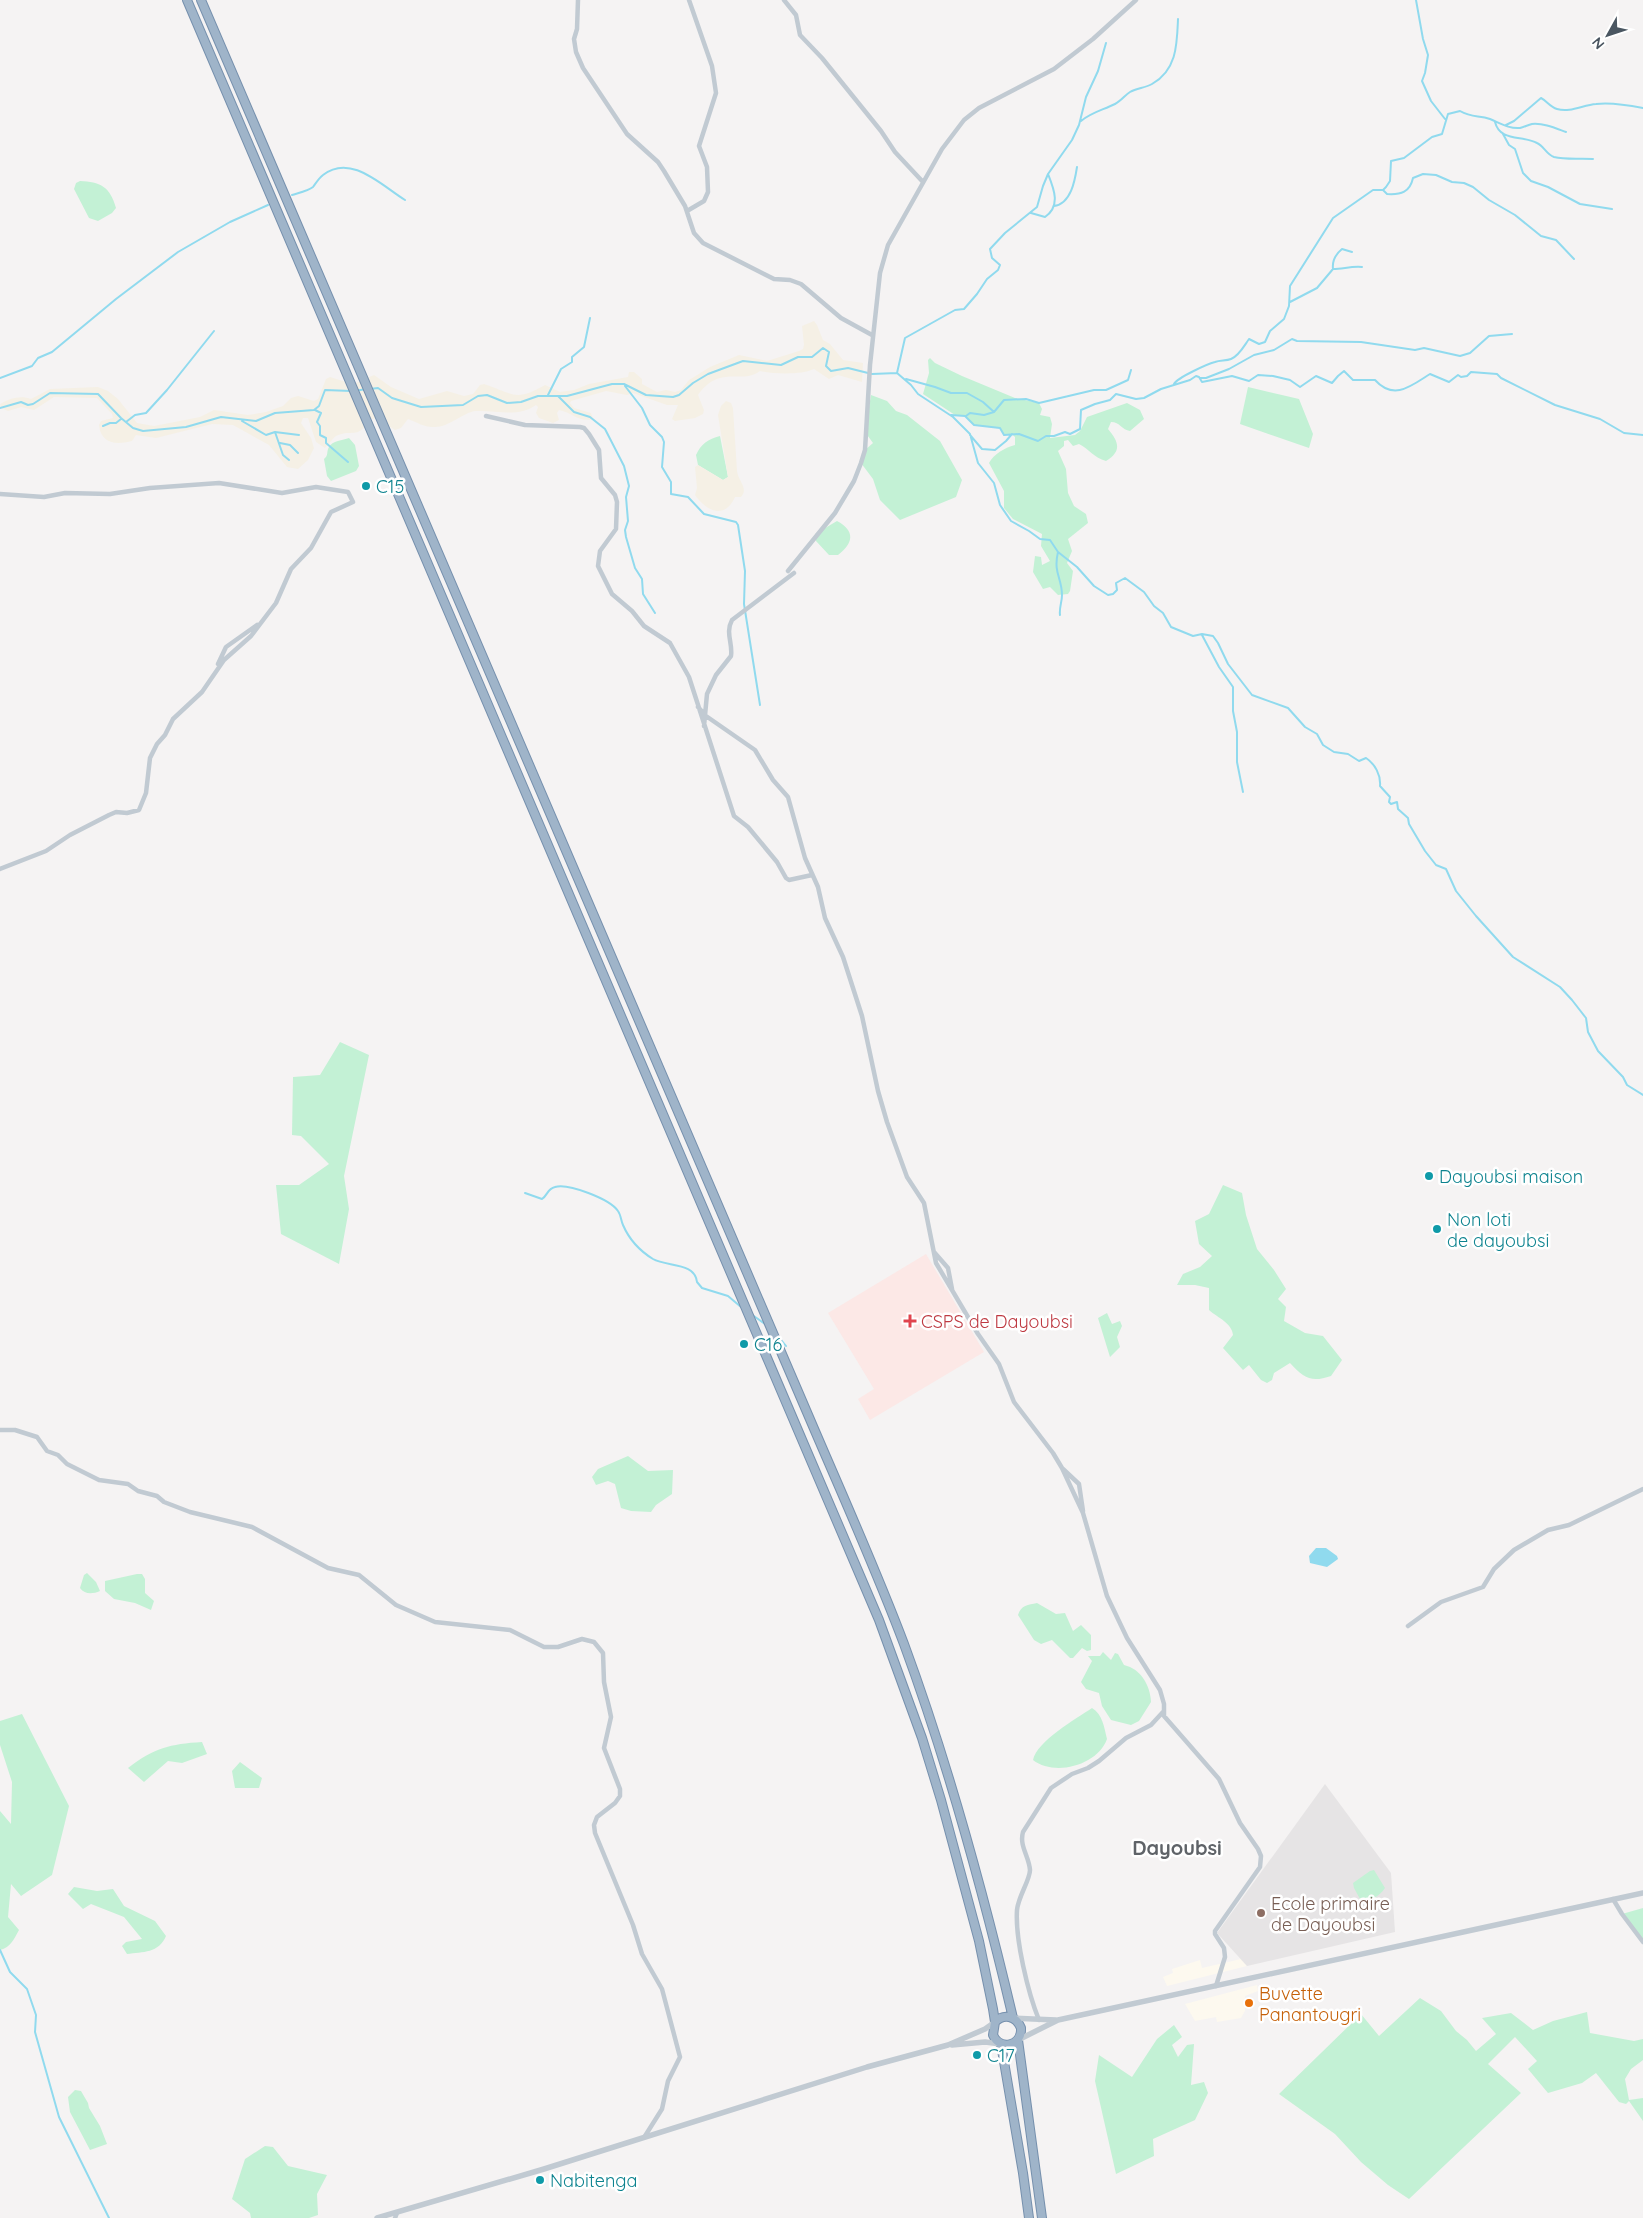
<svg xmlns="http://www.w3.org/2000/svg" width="1643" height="2218" font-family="Quicksand,sans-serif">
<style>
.commercial{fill:#fdf9ef}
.education{fill:#e6e4e5}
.medical{fill:#fce8e6}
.green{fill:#c3f1d5}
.sand{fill:#f5f0e5}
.water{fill:#90daee}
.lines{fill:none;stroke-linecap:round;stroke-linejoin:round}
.stream{stroke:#90daee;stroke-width:2}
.trunk-casing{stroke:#7690ad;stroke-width:10}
.minor{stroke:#c1cad2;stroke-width:4.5}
.tertiary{stroke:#c1cad2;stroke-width:5.5}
.trunk{stroke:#9fb4c9;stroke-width:8}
.culture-dot{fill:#0f9aa8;stroke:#fff;stroke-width:2}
.health-dot{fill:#e0444e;stroke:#fff;stroke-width:2}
.education-dot{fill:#8d6e63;stroke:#fff;stroke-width:2}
.food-dot{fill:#e8710a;stroke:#fff;stroke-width:2}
.labels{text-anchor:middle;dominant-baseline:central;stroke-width:5;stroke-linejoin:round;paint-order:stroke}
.culture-label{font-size:18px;fill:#0d838f;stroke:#fff;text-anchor:start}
.health-label{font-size:18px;fill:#be3a42;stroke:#fff;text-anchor:start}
.education-label{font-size:18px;fill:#785e54;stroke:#fff;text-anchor:start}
.food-label{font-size:18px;fill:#c56008;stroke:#fff;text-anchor:start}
.quarter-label{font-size:20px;font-weight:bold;fill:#5f6368;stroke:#fff}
</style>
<rect width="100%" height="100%" fill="#f5f3f3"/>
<path class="commercial" d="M 1241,1959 L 1247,1966 L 1167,1986 L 1163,1977 L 1173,1973 L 1172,1969 L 1200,1960 L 1202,1968 Z
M 1257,1985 L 1258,1991 L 1245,1996 L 1245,2011 L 1241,2018 L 1217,2022 L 1216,2017 L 1195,2021 L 1185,2004 Z"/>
<path class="education" d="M 1325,1784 L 1391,1873 L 1395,1932 L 1247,1966 L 1217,1933 Z"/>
<path class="medical" d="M 926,1254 L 984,1352 L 870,1420 L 858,1399 L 874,1389 L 828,1313 Z"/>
<path class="green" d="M 80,181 C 100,182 110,186 116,208 L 112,213 L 98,221 L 89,218 L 74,189 L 76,183 Z
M 930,358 L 935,363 L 962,376 L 1015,398 L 1039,403 L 1042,409 L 1040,415 L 1050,417 L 1052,424 L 1050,438 L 1075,435 L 1080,431 L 1087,417 L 1127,403 L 1140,410 L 1144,419 L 1130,431 C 1122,430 1120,422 1111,422 L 1108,429 C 1119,442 1122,451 1106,461 C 1094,458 1089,449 1079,444 L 1073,446 L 1068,440 L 1064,441 L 1064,446 L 1058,451 L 1066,469 L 1068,493 L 1074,506 L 1086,514 L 1088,523 L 1068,539 L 1072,551 L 1067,563 L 1073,571 L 1070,591 L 1068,594 L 1058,595 L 1050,587 L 1043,589 L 1033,572 L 1035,556 L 1041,557 L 1042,565 L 1050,561 L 1041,546 L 1042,534 L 1013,519 L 1004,508 L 1004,491 L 989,463 C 994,454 1004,448 1015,445 L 1015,437 L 1012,434 L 1004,435 L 1000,428 L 974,425 L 965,416 L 955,415 L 923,394 L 929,373 L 928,360 Z
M 1248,387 L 1299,399 L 1313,434 L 1309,448 L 1240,424 Z
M 871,395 L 887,401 L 896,411 L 907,415 L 940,441 L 962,480 L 956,497 L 900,520 L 880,500 L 873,479 L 861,463 L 865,450 L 873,443 L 865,432 Z
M 720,436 L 728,477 L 723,480 L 698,465 L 696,455 C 701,444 708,439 720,436 Z
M 349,438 L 355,445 L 359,466 L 356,471 L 331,481 L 327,476 L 324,459 C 329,455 326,452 329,447 C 332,441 343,440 349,438 Z
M 837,521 C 856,531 853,544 838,555 L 829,555 L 816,541 L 815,534 Z
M 340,1042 L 369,1055 L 344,1176 L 349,1209 L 339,1264 L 281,1234 L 276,1185 L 299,1185 L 329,1164 L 301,1136 L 292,1135 L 293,1077 L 320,1075 Z
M 1223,1185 L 1242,1193 L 1246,1215 L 1257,1249 L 1274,1270 L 1286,1289 L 1278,1299 L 1286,1307 L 1284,1321 L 1305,1333 L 1323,1336 L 1342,1360 L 1331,1376 C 1311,1383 1304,1378 1290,1363 L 1274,1373 L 1272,1380 L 1267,1383 L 1261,1380 L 1249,1365 L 1243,1370 L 1223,1348 L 1233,1335 C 1232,1323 1218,1318 1209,1310 L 1209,1288 L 1195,1285 L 1177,1285 L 1183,1274 L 1200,1267 L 1212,1256 L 1199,1244 L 1195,1221 L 1209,1214 Z
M 1107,1313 L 1112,1324 L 1120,1321 L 1122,1326 L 1117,1337 L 1120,1347 L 1110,1357 L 1098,1318 Z
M 628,1456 L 648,1471 L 673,1470 L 672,1494 L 656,1505 L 651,1512 L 631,1511 L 621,1508 L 615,1484 L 608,1481 L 596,1485 L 592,1477 L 598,1469 Z
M 87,1573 L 96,1582 L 100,1591 C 93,1594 85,1595 80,1588 L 84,1575 Z
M 137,1574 L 142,1574 L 145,1579 L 145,1593 L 154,1601 L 151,1610 L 135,1603 L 114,1599 L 105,1591 L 105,1581 Z
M 1037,1603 L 1056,1614 L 1065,1613 L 1073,1631 L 1081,1625 L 1091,1635 L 1091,1650 L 1087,1651 L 1082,1648 L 1073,1658 L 1070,1658 L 1052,1640 L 1041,1644 L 1034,1640 L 1018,1615 C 1021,1605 1028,1605 1037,1603 Z
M 1103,1652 L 1111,1660 L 1115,1653 L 1118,1654 L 1124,1665 C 1141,1669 1150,1685 1151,1702 L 1139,1721 L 1131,1725 L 1111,1720 L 1102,1706 L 1099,1693 L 1086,1689 L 1081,1682 L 1092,1661 L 1088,1656 L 1100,1656 Z
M 1092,1708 C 1103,1715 1104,1727 1107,1739 C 1098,1765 1055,1777 1033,1760 C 1037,1741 1076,1719 1092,1708 Z
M 22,1714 L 69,1806 L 52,1875 L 21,1896 L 11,1884 L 8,1917 L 19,1930 C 14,1939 11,1947 0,1950 L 0,1811 L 11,1824 L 12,1782 L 0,1745 L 0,1721 Z
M 202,1742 L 207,1754 L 182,1763 L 168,1761 L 144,1782 L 128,1768 C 154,1748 170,1744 202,1742 Z
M 240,1762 L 262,1778 L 259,1788 L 235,1788 L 232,1771 Z
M 1374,1870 L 1385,1888 C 1378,1898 1372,1900 1360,1899 L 1354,1888 L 1353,1883 L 1370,1871 Z
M 74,1887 L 97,1891 L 113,1889 L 124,1906 L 155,1921 L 166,1936 C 159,1953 143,1952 127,1954 L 122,1946 L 126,1942 L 142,1939 L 124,1917 L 91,1904 L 83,1909 L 68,1894 Z
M 1643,1908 L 1643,1942 L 1622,1914 Z
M 1420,1998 L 1441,2011 L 1456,2031 L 1467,2040 L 1476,2051 L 1496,2034 L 1482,2018 L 1511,2013 L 1533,2030 L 1553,2021 L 1587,2012 L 1590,2033 L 1634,2041 L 1643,2039 L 1643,2060 L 1631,2069 L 1625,2079 L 1629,2100 L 1643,2098 L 1643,2121 L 1629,2101 L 1626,2104 L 1619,2102 L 1596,2073 L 1582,2083 L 1548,2093 L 1528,2069 L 1537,2061 L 1515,2037 L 1488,2064 L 1521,2093 L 1409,2199 L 1388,2185 L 1361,2162 L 1335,2134 L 1279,2094 L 1361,2014 L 1379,2036 Z
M 1174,2025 L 1182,2037 L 1172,2045 L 1178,2057 L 1187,2045 L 1194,2044 L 1191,2085 L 1204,2082 L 1208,2093 L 1195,2120 L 1153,2139 L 1154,2156 L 1116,2174 L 1095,2081 L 1099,2055 L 1132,2077 L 1157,2039 Z
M 75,2090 L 81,2091 L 88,2103 L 89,2108 L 100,2126 L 107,2144 L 90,2150 L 70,2112 L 68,2097 Z
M 265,2146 L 273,2147 L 288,2166 L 327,2175 L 317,2194 L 318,2215 L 309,2218 L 251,2218 L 250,2213 L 232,2199 L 245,2159 Z"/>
<path class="sand" d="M 814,321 L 817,325 L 823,340 L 830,344 L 843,360 L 863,363 L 862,382 L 838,375 L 829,379 L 814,369 C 802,375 774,374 760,371 C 742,385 720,364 698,395 L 704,410 L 703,414 L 695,418 L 675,421 L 672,419 L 678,405 L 667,405 L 633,393 L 627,395 L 606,391 L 571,401 L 570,403 L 574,408 L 591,413 L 593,419 C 579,423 571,412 559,410 L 557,413 L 559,420 L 553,423 L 539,418 L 536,413 L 538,407 L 536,405 C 518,418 496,410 476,411 C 463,412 449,428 433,427 C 424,427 416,422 408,419 L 401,428 L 395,430 C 386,425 383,416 371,419 C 356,441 353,428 336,436 C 332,439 329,444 325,448 L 316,442 L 308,418 L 303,418 L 301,423 L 311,438 L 314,448 L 308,460 L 298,469 L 287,467 L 269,445 L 233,425 L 212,424 L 156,438 L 136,435 L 132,441 C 116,445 101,444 99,425 L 101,421 L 113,418 L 112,414 L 97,398 L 54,397 L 34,410 L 21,407 L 8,411 L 1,408 L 0,404 C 10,398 21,395 31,399 L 50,389 L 98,387 L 108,391 L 118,399 L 137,423 L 154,426 L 200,417 L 214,410 L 248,415 L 266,412 L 283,406 L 291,398 L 298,396 L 314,401 L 318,399 L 326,379 L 330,377 L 349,383 L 356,383 L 374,375 L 391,387 L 419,399 L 447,391 L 464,396 L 473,394 L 480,385 L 484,384 C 514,394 515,402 545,385 L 560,392 L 574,390 L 589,384 L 628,377 L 629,372 L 634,372 L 642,379 L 642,384 L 657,392 L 666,390 L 675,392 L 681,390 L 689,380 L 710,367 L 739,355 L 767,361 L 799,351 L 803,349 L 804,345 L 802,326 Z
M 726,401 L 731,403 L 733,408 L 737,471 C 738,481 749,488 741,497 L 735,497 C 725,520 706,511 695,495 L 697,488 L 695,467 L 698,465 L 723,480 L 728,477 L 718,415 L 721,406 Z"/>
<path class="water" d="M 1316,1548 L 1326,1548 L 1337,1556 L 1338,1559 L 1327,1567 L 1310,1563 L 1309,1556 Z"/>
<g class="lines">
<path class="stream" d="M 1416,0 L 1423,39 L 1428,55 L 1425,73 L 1422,81 L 1431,101 L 1445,119
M 1081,121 C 1092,112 1103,110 1115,104 C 1121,101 1125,95 1130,92 C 1137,88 1145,88 1152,84 C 1177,70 1177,44 1178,19
M 1495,122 C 1500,142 1522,135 1537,143 C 1544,146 1546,154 1554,157 C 1566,160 1581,158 1593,159
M 1506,125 L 1514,121 L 1541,98 C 1547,101 1550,107 1557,109 C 1570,113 1583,105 1596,104 C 1611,102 1628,105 1643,108
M 1503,134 L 1509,145 L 1515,149 L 1523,173 L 1531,181 L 1548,187 L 1580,204 L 1612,209
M 1383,190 L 1387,194 C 1401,195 1410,192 1413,178 L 1423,174 L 1436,175 L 1452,182 L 1464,183 L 1473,187 L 1489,200 L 1515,215 L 1541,236 L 1556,240 L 1574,259
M 292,195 C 298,193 308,191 313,187 C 316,183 319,178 323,175 C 351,153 382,186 405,200
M 1054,206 C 1071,204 1075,180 1077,167
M 1031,213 L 1045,217 C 1061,206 1054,189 1048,174
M 1333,269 C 1332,261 1336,254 1342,249 L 1352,252
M 1290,302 L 1317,288 L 1333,269 C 1343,269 1351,266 1362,267
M 897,373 L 905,338 L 955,310 L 964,309 L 977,294 L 987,279 L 998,270 L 1000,265 L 992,258 L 990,249 L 1005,233 L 1037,207 L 1043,186 L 1048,174 L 1072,140 L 1079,125 L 1086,97 L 1098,71 L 1106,43
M 0,378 L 32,366 L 38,358 L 52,352 L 116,299 L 178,252 L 230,222 L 268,205
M 1200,378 L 1206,378 L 1229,369 L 1254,355 L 1274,350 L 1292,339 L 1297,341 L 1361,342 L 1415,350 L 1424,348 L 1460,356 L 1470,353 L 1489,336 L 1512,334
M 906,379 L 935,387 L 951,393 L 967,393 L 983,402 L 994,412 L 1004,400 L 1026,399 L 1039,403 L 1094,390 L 1106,390 L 1128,380 L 1131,370
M 1174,384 C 1177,378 1207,364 1215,362 C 1220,360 1226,361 1231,359 C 1239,356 1244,346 1249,339 L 1259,344 L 1265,342 L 1270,331 L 1284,319 L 1289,306 L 1290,286 L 1333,218 L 1373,190 L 1383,190 L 1386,187 L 1390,181 L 1391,161 L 1404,158 L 1432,137 L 1442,134 L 1448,114 L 1460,111 C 1472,118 1479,115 1490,119 C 1500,123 1509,129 1520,128 C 1524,127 1528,125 1532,124 C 1544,123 1555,128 1566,132
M 625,386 L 642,408 L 650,425 L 662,437 L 664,442 L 662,467 L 671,482 L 671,494 L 688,497 L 704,514 L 736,522 L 738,525 L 745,571 L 744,604 L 760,705
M 370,389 L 378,388 L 392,398 L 421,407 L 463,405 L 478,396 L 487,395 L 507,403 L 521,402 L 538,396 L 567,396 L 612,384 L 624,384 L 646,395 L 673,397 L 679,395 L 693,383 L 708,374 L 743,361 L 781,365 L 798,357 L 812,357 L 823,348 L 829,352 L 826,366 L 831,371 L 848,368 L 872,374 L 897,373 L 911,385 L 918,394 L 953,417 L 970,434 L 978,463 L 994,483 L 1000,505 L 1011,521 L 1029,531 L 1040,539 L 1050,540 L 1058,552 L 1077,567 L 1094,586 L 1108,595 L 1113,594 L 1117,590 L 1116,583 L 1125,578 L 1144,592 L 1154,606 L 1163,613 L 1171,627 L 1193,636 L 1202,634 L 1213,636 L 1218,643 L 1228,664 L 1252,695 L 1288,708 L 1305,727 L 1317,734 L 1323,745 L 1334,752 L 1348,754 L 1359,761 L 1366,758 C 1375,764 1381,775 1380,786 L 1390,797 L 1389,802 L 1391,804 L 1397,802 L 1398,809 L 1408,818 L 1409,824 L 1425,851 L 1436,865 L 1446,869 L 1456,891 L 1476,916 L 1513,957 L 1560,987 L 1572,1000 L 1586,1018 L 1588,1032 L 1598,1051 L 1623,1077 L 1627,1085 L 1643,1095
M 355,391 L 366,389
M 548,395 L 561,369 L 572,362 L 572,357 L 584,347 L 590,318
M 558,396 L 574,412 L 590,417 L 605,429 L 624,466 L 629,486 L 626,497 L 628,521 L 625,530 L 626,537 L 635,568 L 642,579 L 643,594 L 655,613
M 0,408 L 21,402 L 28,405 L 33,404 L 50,393 L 98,394 L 121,418 L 133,428 L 143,431 L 186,427 L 221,417 L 256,421 L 275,413 L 314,410 L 319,406 L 325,390 L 351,391
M 315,410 L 321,413 L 317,422 L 320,426 L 320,435 L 326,438 L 326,443 L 348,462
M 951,415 L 965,416 L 974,425 L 1000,428 L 1004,435 L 1019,434 L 1038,441 L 1046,436 L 1054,436 L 1065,432 L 1070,434 L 1080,429 L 1081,410 L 1095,404 L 1110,400 L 1116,394 L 1136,399 L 1144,398 L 1161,389 L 1190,380 L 1196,376 L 1199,377 L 1202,382 L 1232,376 L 1249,381 L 1258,375 L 1273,376 L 1290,380 L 1300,387 L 1316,376 L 1332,383 L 1338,376 L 1344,371 L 1353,380 L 1375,380 C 1394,401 1411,386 1430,374 L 1449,382 L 1458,375 L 1461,377 L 1467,376 L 1471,372 L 1497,374 L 1501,378 L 1555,405 L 1600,419 L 1624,433 L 1643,435
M 966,416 L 970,413 L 984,415 L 994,412
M 242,421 L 266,435 L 275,432 L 283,455 L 289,460
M 126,422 L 135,415 L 146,413 L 167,390 L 214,331
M 103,426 L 110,423 L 116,423 L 121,419
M 275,432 L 299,435
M 970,435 L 982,449 L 995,450 L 1006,441 L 1012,434
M 280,443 L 290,445 L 298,453
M 1058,552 C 1053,573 1062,578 1062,595 C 1062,602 1059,608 1060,615
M 1202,635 L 1219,667 L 1233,687 L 1233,711 L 1237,732 L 1237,762 L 1243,792
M 525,1193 L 542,1199 C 548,1195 547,1189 555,1187 C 568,1183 610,1199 618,1211 C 621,1215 621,1221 623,1225 C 629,1239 640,1251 653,1259 C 667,1267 695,1262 697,1282 L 702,1288 L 728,1296 L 741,1307
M 751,1314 L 765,1324
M 778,1336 L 786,1346
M 0,1950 L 10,1972 L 27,1989 L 36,2015 L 35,2032 L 59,2117 L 109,2218"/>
<g class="trunk-casing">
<path id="trunk" d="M 187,0 L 879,1620 L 922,1738 L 941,1800 L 979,1941 L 993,2009 L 995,2022 L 993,2035 C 1000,2051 1022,2046 1021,2028 C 1016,2016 1004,2013 995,2022
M 201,0 L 809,1417 C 841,1492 875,1567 904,1644 C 949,1766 983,1891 1013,2018
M 1018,2040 L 1042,2218
M 1001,2044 L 1023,2173 L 1029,2218"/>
</g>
<path class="minor" d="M 578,0 L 577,29 L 574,39 L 576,52 L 583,68 L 627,134 L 658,162 L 664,171 L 685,206 L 694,233 L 703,243 L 774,279 L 790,280 L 801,284 L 841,318 L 872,335
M 784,0 L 796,15 L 800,35 L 822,58 L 881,131 L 895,152 L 923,182
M 687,211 L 704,201 L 708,192 L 707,167 L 699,146 L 716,93 L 712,66 L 689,0
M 486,416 L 525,425 L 580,427 L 584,428 L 589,434 L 599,450 L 601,478 L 615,495 L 617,502 L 616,529 L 600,551 L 598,566 L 612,594 L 632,611 L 644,626 L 670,643 L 689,677 L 734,816 L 748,827 L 777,862 L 786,878 L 789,880 L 812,875
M 0,494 L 44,497 L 65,493 L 110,494 L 150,488 L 219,483 L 282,493 L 316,487 L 348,492 L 353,502 L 331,512 L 311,548 L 291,569 L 276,603 L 251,636 L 224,660 L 202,692 L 173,719 L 165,735 L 157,744 L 150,758 L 146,793 L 139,810 L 127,813 L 116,812 L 109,815 L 70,835 L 46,851 L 0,869
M 788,571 L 835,513 L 854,481 L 861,463 L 865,450 L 870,365 L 880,273 L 888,245 L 942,149 L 964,120 L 979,108 L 1054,69 L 1093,39 L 1136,0
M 218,664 L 226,647 L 257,625
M 698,707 L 706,716 L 755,750 L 773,780 L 788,797 L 805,858 L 818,887 L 825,918 L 843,957 L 862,1016 L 878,1091 L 887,1122 L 907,1177 L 924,1203 L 936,1263 L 978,1334 L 999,1364 L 1014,1402 L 1053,1453 L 1062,1468 L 1083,1513 L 1107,1596 L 1127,1638 L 1160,1690 L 1164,1704 L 1164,1716 L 1219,1779 L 1240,1823 L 1258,1849 L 1261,1856 L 1260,1867 L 1215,1931 L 1215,1934 L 1224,1948 L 1225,1957 L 1216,1986
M 704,726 L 707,694 L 716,675 L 731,656 C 733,643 725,633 732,620 L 794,573
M 934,1252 L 948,1268 L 952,1289
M 0,1430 L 15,1430 L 37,1437 L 47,1451 L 58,1455 L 67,1464 L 99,1480 L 128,1484 L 138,1491 L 157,1496 L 164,1502 L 190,1512 L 252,1527 L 328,1568 L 359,1575 L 396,1605 L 435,1622 L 510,1630 L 544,1647 L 558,1647 L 582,1639 L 594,1642 L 603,1653 L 604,1682 L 611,1717 L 604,1748 L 620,1789 L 620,1796 L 615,1803 L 597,1817 L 594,1825 L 595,1833 L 633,1925 L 642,1954 L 662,1989 L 680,2057 L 668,2081 L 662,2109 L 645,2136
M 1063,1469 L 1079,1484 L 1083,1511
M 1408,1626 L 1441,1602 L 1483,1587 L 1494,1569 L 1514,1550 L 1548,1530 L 1569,1525 L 1643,1489
M 1613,1899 L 1622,1914 L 1643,1942
M 1039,2020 C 1028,1993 1015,1939 1017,1910 C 1018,1897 1030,1880 1030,1870 C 1029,1856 1019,1846 1023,1832 L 1051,1788 L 1072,1774 L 1088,1768 L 1099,1761 L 1126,1738 L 1151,1725 L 1163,1712
M 395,2218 L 397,2213"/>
<path class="tertiary" d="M 1013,2018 L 1056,2020
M 1018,2040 L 1058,2020 L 1643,1893
M 952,2045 L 985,2042 L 1001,2044
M 377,2218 L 544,2169 L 867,2067 L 948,2045 L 985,2029 L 995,2022"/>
<use href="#trunk" class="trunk"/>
</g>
<g class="culture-dot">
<circle cx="366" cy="486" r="5"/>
<circle cx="1429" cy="1176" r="5"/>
<circle cx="1437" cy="1229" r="5"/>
<circle cx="744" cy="1344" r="5"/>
<circle cx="977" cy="2055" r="5"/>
<circle cx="540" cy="2180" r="5"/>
</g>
<path class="health-dot" d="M907.5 1313.5h5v5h5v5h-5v5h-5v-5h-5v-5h5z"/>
<circle class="education-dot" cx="1261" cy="1913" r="5"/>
<circle class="food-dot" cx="1249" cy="2003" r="5"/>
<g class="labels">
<g class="culture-label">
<text x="376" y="486">C15</text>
<text x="1439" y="1176">Dayoubsi maison</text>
<text x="1447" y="1219">Non loti<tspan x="1447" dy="21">de dayoubsi</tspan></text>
<text x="754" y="1344">C16</text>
<text x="987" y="2055">C17</text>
<text x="550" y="2180">Nabitenga</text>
</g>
<g class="health-label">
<text x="921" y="1321">CSPS de Dayoubsi</text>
</g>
<g class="education-label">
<text x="1271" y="1903">Ecole primaire<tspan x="1271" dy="21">de Dayoubsi</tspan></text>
</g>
<g class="food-label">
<text x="1259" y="1993">Buvette<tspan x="1259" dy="21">Panantougri</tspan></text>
</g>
<g class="quarter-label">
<text x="1177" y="1847">Dayoubsi</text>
</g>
</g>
<g transform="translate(1608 35) rotate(230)" stroke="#ffffff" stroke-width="4" paint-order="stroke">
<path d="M0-4L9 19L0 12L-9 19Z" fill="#4a5661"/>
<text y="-8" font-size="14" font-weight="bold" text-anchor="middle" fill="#4a5661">N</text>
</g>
</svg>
